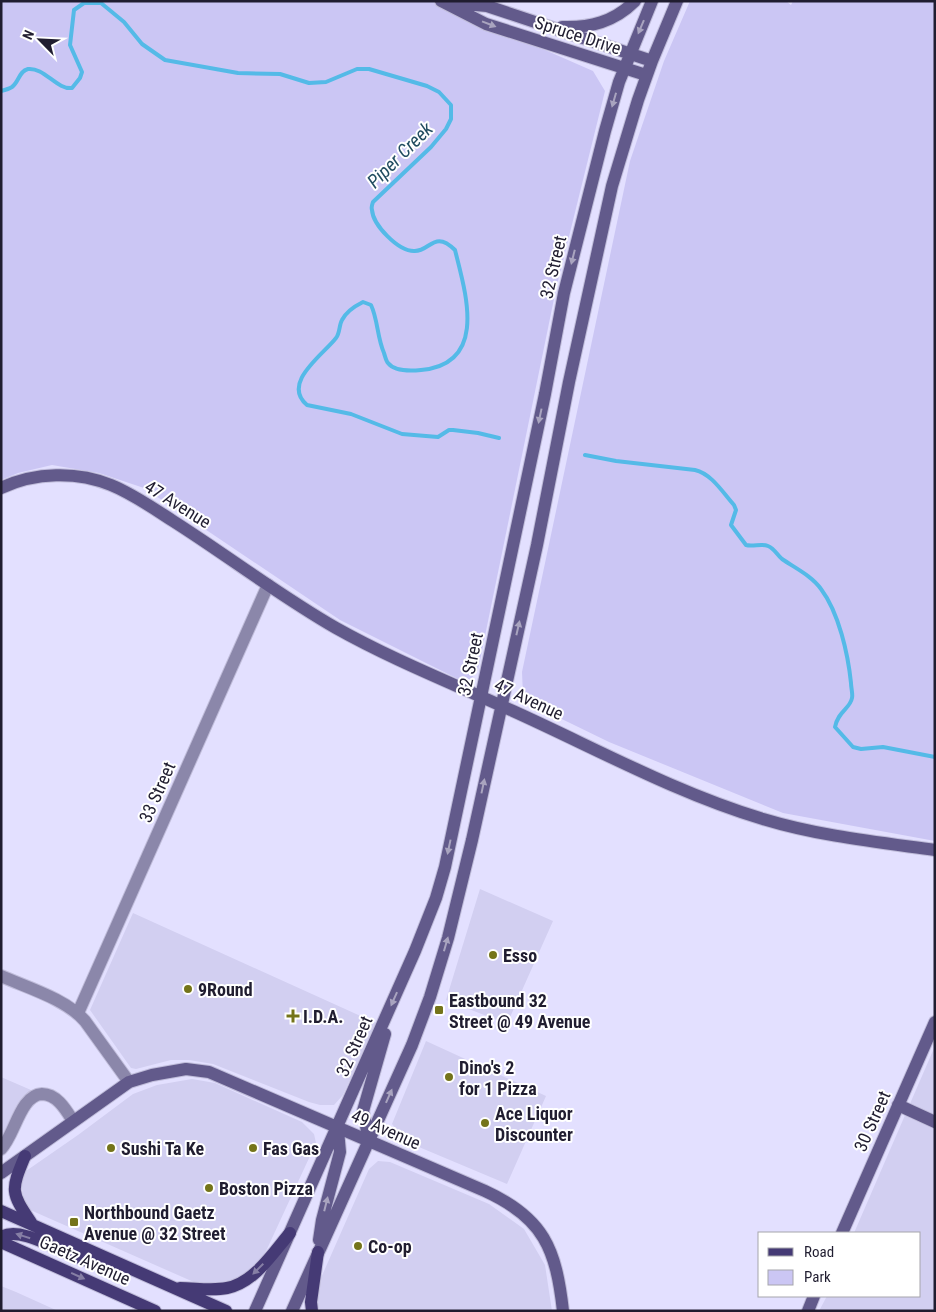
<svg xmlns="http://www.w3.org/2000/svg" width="936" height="1312" font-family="'Roboto Condensed',sans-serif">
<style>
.built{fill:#d2cff1}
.green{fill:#cbc6f4}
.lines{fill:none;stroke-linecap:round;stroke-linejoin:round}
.stream{stroke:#54bae7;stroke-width:4}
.street-casing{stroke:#c0bdda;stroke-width:14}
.secondary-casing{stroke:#c0bdda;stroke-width:14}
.primary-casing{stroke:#c0bdda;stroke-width:14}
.street{stroke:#8b87aa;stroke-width:12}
.secondary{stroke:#625a8b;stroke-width:12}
.primary{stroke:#453a75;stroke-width:12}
.oneway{fill:#a9a4bf}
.oneway2{fill:#867fa5}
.poi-dot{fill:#74741a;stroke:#fff;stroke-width:2}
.labels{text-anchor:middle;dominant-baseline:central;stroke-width:4;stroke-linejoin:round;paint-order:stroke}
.street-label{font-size:18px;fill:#201d30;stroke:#fff}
.poi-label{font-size:18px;font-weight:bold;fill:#201d30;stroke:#fff;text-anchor:start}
.water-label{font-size:19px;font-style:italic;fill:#224d61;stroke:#fff}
</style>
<rect width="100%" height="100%" fill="#e3e0ff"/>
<path class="built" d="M 480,889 L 553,921 L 507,1024 L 446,1000 Z
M 133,913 L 376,1023 L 343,1095 L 334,1105 L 320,1105 L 309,1102 L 213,1064 L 189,1060 L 171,1060 L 136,1069 L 131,1068 L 90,1010 Z
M 426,1041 L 546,1096 L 507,1184 L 407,1142 L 392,1124 Z
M 935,1046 L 935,1311 L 819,1311 L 827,1296 L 920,1296 L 920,1233 L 854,1233 Z
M 1,1077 L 31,1090 L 14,1128 L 1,1143 Z
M 192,1079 L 215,1083 L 302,1122 L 314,1134 L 316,1143 L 267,1249 L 258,1265 L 233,1284 L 196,1283 L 28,1209 L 23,1195 L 21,1183 L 26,1171 L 78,1135 L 133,1094 L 157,1085 Z
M 378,1161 L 390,1162 L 489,1204 L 524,1229 L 545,1265 L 552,1311 L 317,1311 L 317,1287 L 369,1169 Z
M 1,1286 L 16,1292 L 58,1311 L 1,1311 Z"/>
<path class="green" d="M 1,1 L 441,1 L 486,24 L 593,71 L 605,91 L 556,289 L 478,670 L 471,679 L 458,679 L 340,620 L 144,488 L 99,473 L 52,465 L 18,473 L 1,480 Z
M 690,1 L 786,1 L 791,5 L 793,1 L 935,1 L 935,841 L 783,813 L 609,742 L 533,705 L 523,695 L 522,672 L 630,161 L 664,61 Z"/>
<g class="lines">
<path class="stream" d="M 1,91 C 5,90 9,89 12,87 C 19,82 19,71 28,69 C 44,67 57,90 72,88 L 80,78 L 82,72 L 70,45 L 74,10 L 84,3 L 101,3 L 124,22 L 142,44 L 165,60 L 238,73 L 280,74 L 309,83 L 326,82 L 357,69 L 369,69 L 427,86 L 439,92 L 451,105 L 451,119 L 446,129 L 431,147 L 373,202 C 372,205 371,207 372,210 C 373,225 398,251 414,251 C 430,252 434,229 455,250 C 466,294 488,364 421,370 C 411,371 395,372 388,363 C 386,361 385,356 384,353 C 377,337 378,320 371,305 L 363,302 C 355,306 346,312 342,320 C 339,325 340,333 336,338 C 323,355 281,383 307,405 L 351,414 L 402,434 L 438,437 L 449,430 L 453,430 L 478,433 L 499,438
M 585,455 L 616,461 L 695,470 C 712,474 723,493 734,505 L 736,510 L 731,525 L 746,545 C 753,547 762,543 768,546 C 775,549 777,555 782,559 C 795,568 812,576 821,589 C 839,613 848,654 851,683 C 851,688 853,694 852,698 C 850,709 838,711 835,727 L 853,747 L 861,749 L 883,747 L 935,757"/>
<g class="street-casing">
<path id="street" d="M 1,976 C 28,988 66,999 85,1021 L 129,1082
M 78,1013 L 268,585
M 1,1149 C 15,1135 20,1095 42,1094 C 57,1094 66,1110 73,1121"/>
</g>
<g class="secondary-casing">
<path id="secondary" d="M 441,1 L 486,24 L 646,75
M 453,3 L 487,6 L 652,61
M 562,27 C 590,28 614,22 635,1
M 1,488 C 35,472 77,471 111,485 C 133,494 153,508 173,521 C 228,556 280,596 336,628 C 393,660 454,684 513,711 C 595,748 676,793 763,819 C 819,836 877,842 935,850
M 898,1105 L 935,1122
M 369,1141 L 363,1111 L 385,1034
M 1,1173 L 129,1082 L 152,1075 L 186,1069 L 209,1072 L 485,1191 C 544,1218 556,1249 563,1311
M 842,1233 L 935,1022
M 319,1240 L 322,1220 L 340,1152 L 338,1130
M 255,1311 L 415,951 L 436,898 L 445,867 L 545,394 L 564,293 L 605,131 L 619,82 L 652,1
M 292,1311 L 412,1045 L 430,997 L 448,938 L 472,840 L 537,545 L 569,382 L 612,186 L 638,100 L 652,61 L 677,1
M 808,1311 L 814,1296"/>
</g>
<g class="primary-casing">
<path id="primary" d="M 25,1156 C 10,1192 11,1192 32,1224
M 1,1211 L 226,1311
M 1,1237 C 26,1222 81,1269 111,1264
M 1,1242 L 155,1311
M 180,1288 C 195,1288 212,1291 227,1288 C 254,1283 273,1253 290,1233
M 312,1311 L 311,1302 L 318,1252"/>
</g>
<use href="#street" class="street"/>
<use href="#secondary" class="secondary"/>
<use href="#primary" class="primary"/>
</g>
<defs><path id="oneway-solid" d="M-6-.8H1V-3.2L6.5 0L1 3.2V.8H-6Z" transform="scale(1.25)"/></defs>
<g class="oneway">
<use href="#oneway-solid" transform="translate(489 24) rotate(21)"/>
<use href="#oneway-solid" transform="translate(641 27) rotate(113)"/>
<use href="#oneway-solid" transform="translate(614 100) rotate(106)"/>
<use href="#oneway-solid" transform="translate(573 257) rotate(104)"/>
<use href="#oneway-solid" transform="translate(540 416) rotate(102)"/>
<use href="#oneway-solid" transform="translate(518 628) rotate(-77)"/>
<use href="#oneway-solid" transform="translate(483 786) rotate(-78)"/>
<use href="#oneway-solid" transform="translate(449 847) rotate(102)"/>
<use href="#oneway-solid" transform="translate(446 944) rotate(-74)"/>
<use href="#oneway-solid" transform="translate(394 999) rotate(114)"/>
<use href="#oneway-solid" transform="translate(389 1096) rotate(-66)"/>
<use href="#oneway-solid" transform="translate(326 1204) rotate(-76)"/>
</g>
<g class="oneway2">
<use href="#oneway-solid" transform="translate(23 1236) rotate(-163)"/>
<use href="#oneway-solid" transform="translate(258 1269) rotate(135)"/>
<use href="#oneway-solid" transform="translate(78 1276) rotate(24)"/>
</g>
<g class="poi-dot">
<circle cx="493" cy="955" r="5"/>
<circle cx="188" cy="989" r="5"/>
<rect x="434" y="1005" width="10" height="10" rx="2.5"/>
<path d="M290.5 1008.5h5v5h5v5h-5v5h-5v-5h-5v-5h5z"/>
<circle cx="449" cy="1077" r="5"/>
<circle cx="485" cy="1123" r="5"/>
<circle cx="111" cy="1148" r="5"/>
<circle cx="253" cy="1148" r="5"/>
<circle cx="209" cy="1188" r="5"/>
<rect x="69" y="1217" width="10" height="10" rx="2.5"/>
<circle cx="358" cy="1246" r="5"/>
</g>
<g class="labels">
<g class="street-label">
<text transform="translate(578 35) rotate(18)">Spruce Drive</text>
<text transform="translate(553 267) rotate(-77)">32 Street</text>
<text transform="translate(178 504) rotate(32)">47 Avenue</text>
<text transform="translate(470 664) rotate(-78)">32 Street</text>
<text transform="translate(529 699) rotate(25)">47 Avenue</text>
<text transform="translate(157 792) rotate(-66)">33 Street</text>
<text transform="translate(354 1046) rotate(-66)">32 Street</text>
<text transform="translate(872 1121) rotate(-66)">30 Street</text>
<text transform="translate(386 1129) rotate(24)">49 Avenue</text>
<text transform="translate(85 1260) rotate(24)">Gaetz Avenue</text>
</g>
<g class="poi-label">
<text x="503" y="955">Esso</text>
<text x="198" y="989">9Round</text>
<text x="449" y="1000">Eastbound 32<tspan x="449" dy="21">Street @ 49 Avenue</tspan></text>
<text x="303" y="1016">I.D.A.</text>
<text x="459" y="1067">Dino's 2<tspan x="459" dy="21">for 1 Pizza</tspan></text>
<text x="495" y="1113">Ace Liquor<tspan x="495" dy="21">Discounter</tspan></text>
<text x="121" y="1148">Sushi Ta Ke</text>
<text x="263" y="1148">Fas Gas</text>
<text x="219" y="1188">Boston Pizza</text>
<text x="84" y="1212">Northbound Gaetz<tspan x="84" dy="21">Avenue @ 32 Street</tspan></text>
<text x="368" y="1246">Co-op</text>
</g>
<g class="water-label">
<text transform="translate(400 155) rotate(-45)">Piper Creek</text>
</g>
</g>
<rect width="936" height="1312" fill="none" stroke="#201d30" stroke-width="5"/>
<rect x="758" y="1232" width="162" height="65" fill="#ffffff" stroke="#a6a5ac"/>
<rect x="768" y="1248" width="25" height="8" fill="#453a75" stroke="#a6a5ac"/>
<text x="804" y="1257" font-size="15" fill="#201d30">Road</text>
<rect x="768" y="1270" width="25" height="15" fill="#cbc6f4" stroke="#a6a5ac"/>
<text x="804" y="1282" font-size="15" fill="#201d30">Park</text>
<g transform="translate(40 40) rotate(294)" stroke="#ffffff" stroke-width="4" paint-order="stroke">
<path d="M0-4L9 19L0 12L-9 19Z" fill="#201d30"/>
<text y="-8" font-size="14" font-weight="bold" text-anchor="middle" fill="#201d30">N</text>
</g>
</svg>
